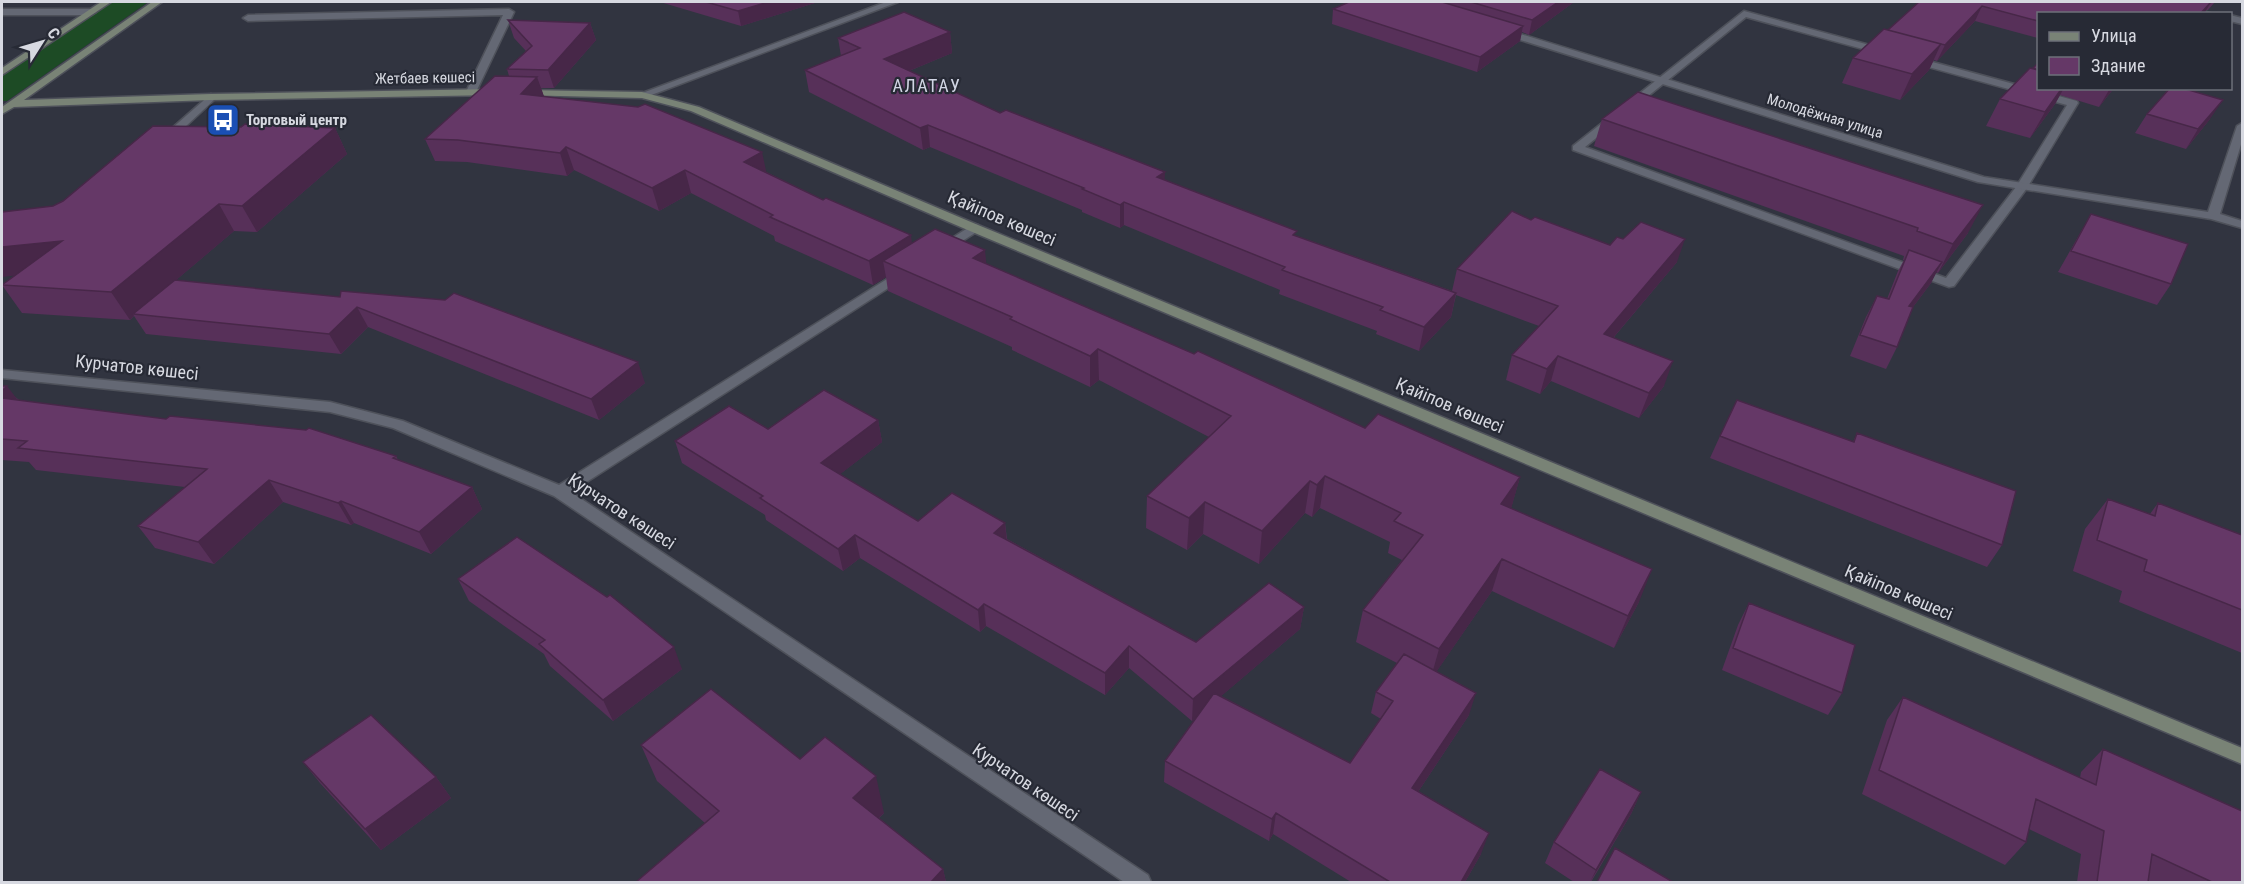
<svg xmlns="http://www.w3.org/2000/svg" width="2244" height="884" font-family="'Roboto Condensed',sans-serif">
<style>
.green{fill:#1d4b25}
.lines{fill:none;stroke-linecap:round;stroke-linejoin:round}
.lane-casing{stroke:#4e515a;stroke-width:3}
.street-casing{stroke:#4e515a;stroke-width:3}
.secondary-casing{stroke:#4e515a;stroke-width:3}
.lane{fill:#646874;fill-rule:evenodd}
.street{fill:#646874;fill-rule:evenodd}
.secondary{fill:#798376;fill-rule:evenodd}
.wall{fill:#573059}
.shaded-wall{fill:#472748}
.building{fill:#653867;stroke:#472748;stroke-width:1.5}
.labels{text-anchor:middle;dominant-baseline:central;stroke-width:4.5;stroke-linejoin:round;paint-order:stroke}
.far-street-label{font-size:15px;fill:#d7d9e1;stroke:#272a35}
.far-poi-label{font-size:15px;font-weight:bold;fill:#d7d9e1;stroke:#272a35;text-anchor:start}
.far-quarter-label{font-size:18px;letter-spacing:1.5px;fill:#d1d5e4;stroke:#272a35}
.street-label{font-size:18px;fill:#d7d9e1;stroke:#272a35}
</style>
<rect width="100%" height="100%" fill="#313440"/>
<path class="green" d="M 111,2 L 148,2 L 7,101 L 2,101 L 2,75 Z"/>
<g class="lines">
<g class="lane-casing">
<path id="lane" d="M 509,9 L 514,12 L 476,92 L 471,95 L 466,92 L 503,15 L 248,21 L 243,18 L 248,15 Z
M 1744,11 L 2077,101 L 2078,103 L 2027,188 L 1954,286 L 1949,287 L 1573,150 L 1573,146 ZM 1746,17 L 2067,105 L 2016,187 L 1946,278 L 1585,147 Z
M 211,94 L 216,97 L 215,99 L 170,141 L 162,141 L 162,137 Z"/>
</g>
<g class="street-casing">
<path id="street" d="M 886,2 L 898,2 L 646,97 L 637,95 Z
M 2153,2 L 2168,2 L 2214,14 L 2196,14 Z
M 2,9 L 91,9 L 96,12 L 91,15 L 2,15 Z
M 2230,15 L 2242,18 L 2242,24 L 2230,21 Z
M 1501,28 L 1984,177 L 2208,212 L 2237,126 L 2242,123 L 2242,141 L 2220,214 L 2242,221 L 2242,228 L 2211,219 L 1978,182 L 1498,33 L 1496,31 Z
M 974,224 L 978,225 L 978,231 L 945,252 L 941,253 L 935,249 Z
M 903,269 L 907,270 L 909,273 L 907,276 L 571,492 L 1148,875 L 1151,882 L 1124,882 L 554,496 L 393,428 L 330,412 L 2,378 L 2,370 L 330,402 L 403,421 L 559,485 Z"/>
</g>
<g class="secondary-casing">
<path id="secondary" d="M 101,2 L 111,2 L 2,75 L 2,68 Z
M 152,2 L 162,2 L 24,100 L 211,94 L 496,89 L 501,92 L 496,95 L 211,100 L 14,107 L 2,114 L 2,107 Z
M 523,90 L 642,92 L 699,107 L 978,225 L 2242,748 L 2242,764 L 970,231 L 691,111 L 642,98 L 519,95 L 518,93 Z"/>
</g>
<use href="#lane" class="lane"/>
<use href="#street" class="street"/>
<use href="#secondary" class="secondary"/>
</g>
<path class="wall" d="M 660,2 L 818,2 L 741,26 Z
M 1349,2 L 1574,2 L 1529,35 L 1522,32 L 1520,41 L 1477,72 L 1332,24 L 1333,9 Z
M 1919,2 L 2215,2 L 2208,10 L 2206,10 L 2204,14 L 2038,14 L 2038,38 L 1975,21 L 1937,61 L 1934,60 L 1929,70 L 1900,100 L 1842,83 L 1853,58 L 1888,30 Z
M 508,20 L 590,23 L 596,40 L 554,88 L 541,88 L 544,97 L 766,172 L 912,243 L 986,264 L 1365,428 L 1520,477 L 1511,508 L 1639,602 L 1614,648 L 1492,591 L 1436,672 L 1469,715 L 1418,792 L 1481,854 L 1465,882 L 1351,882 L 1273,834 L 1269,841 L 1164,782 L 1165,761 L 1197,716 L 1192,721 L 1129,668 L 1105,695 L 986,626 L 980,632 L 860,558 L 843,571 L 766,520 L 765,515 L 682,463 L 675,441 L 768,429 L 878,420 L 882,442 L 840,474 L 918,521 L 1005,523 L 1007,539 L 1196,642 L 1304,607 L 1300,629 L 1221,696 L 1350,763 L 1381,719 L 1371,713 L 1376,692 L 1397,663 L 1356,642 L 1363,610 L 1402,560 L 1388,553 L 1390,542 L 1320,508 L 1312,517 L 1305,513 L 1259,564 L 1203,534 L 1187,550 L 1146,528 L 1147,496 L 1209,437 L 1099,380 L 1090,387 L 1012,350 L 1012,347 L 888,291 L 886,277 L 873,285 L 775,241 L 774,236 L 691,193 L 659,211 L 574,170 L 567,176 L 467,162 L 435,161 L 425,139 L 509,76 L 507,69 L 526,51 L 514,38 Z
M 950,32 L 952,53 L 909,71 L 1000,113 L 1165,180 L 1297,236 L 1452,291 L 1457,269 L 1531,220 L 1610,245 L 1677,262 L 1614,337 L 1664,386 L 1639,418 L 1551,381 L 1540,394 L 1506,380 L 1512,355 L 1539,326 L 1456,295 L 1451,317 L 1419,351 L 1376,334 L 1377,331 L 1279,294 L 1280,290 L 1124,225 L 1120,228 L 1082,212 L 1082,210 L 930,147 L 923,150 L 809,92 L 805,70 L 841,56 L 838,38 Z
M 2033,68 L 2038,88 L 2114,88 L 2099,107 L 2060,95 L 2055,104 L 2030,138 L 1986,126 L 2000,99 Z
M 2147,114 L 2210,119 L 2186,149 L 2135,133 Z
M 1602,119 L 1968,233 L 1938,273 L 1936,272 L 1931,283 L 1913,307 L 1897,347 L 1886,369 L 1850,356 L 1866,317 L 1877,296 L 1887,299 L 1898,271 L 1904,260 L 1903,260 L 1904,256 L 1594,146 Z
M 335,128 L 347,154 L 257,232 L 234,231 L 176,280 L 340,297 L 645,383 L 599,420 L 368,327 L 341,354 L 146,334 L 134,316 L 130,320 L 22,313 L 2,285 L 16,275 Z
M 2091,214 L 2171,284 L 2157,305 L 2058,272 Z
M 2,386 L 19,400 L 396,456 L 398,460 L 472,487 L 482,509 L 431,554 L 354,523 L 351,525 L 283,502 L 214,564 L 155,548 L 138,526 L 185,487 L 36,470 L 29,462 L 2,460 Z
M 1857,433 L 2002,545 L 1987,567 L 1710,458 L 1720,436 L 1853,442 Z
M 2108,499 L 2150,514 L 2158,503 L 2242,535 L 2242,653 L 2119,602 L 2122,591 L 2073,571 L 2085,529 Z
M 458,579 L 682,669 L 613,721 L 550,666 L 544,654 L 469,601 Z
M 1749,603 L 1842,693 L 1828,715 L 1722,670 L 1738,625 Z
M 1903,697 L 2080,778 L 2081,772 L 2103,749 L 2242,882 L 2077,882 L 2081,854 L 2029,829 L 2026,842 L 2005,865 L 1862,794 L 1887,720 Z
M 641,745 L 800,759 L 884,813 L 879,818 L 943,869 L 946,882 L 636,882 L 705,823 L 657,781 Z
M 303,762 L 436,777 L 451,798 L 381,850 L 320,783 Z
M 1641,792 L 1631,814 L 1591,882 L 1574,882 L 1545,863 L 1554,842 Z"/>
<path class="shaded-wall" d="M 768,2 L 818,2 L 741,26 L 738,11 Z
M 1558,2 L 1574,2 L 1529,35 L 1532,20 Z
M 2211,2 L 2204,14 L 2200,14 Z
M 1982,6 L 1975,21 L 1937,61 L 1945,45 Z
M 590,23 L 596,40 L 554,88 L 548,70 Z
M 1523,26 L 1520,41 L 1477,72 L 1480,57 Z
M 950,32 L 952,53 L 887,80 L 884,59 Z
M 1941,44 L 1929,70 L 1900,100 L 1912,74 Z
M 537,77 L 545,99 L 521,94 Z
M 2062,88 L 2064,88 L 2055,104 L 2030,138 L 2045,112 Z
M 2110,88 L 2114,88 L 2099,107 L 2109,90 Z
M 2223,100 L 2210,119 L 2186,149 L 2198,129 Z
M 928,125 L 930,147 L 923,150 L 920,128 Z
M 335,128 L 347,154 L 257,232 L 242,206 Z
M 566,147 L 574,170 L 567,176 L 560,153 Z
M 762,152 L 767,175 L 744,162 Z
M 685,170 L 691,193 L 659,211 L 652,188 Z
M 1165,172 L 1164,195 L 1157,177 Z
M 1124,202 L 1124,225 L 1120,228 L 1120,205 Z
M 219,204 L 234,231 L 136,314 L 133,314 L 134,316 L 130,320 L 111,292 Z
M 1983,205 L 1968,233 L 1938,273 L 1953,244 Z
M 911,235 L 914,259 L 883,261 L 886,277 L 873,285 L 869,261 Z
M 1685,239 L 1677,262 L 1596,358 L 1604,334 Z
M 62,241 L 81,268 L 2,277 L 2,247 Z
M 985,250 L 988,280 L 973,258 Z
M 1942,262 L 1931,283 L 1898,327 L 1909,306 Z
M 1456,293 L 1451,317 L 1419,351 L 1424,327 Z
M 357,307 L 368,327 L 341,354 L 329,334 Z
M 1098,349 L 1099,380 L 1090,387 L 1090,356 Z
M 1558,356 L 1551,381 L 1540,394 L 1547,369 Z
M 1673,361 L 1664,386 L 1639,418 L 1649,393 Z
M 638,362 L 645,383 L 599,420 L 591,399 Z
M 7,386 L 24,408 L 2,407 L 2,391 Z
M 878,420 L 882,442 L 826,485 L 821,463 Z
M 1325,476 L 1320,508 L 1312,517 L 1317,485 Z
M 1520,477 L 1511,509 L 1501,504 Z
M 269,480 L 283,502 L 214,564 L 198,542 Z
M 1310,481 L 1305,513 L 1259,564 L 1262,531 Z
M 472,487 L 482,509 L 431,554 L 419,532 Z
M 341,501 L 354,523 L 351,525 L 338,503 Z
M 1205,502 L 1203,534 L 1187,550 L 1189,518 Z
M 1005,523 L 1007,545 L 994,533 Z
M 855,535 L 860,558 L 843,571 L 838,549 Z
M 1502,559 L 1492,591 L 1430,681 L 1439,649 Z
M 1652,569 L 1639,602 L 1614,648 L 1628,616 Z
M 984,604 L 986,626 L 980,632 L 978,610 Z
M 1304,607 L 1300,629 L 1192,721 L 1193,699 Z
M 1129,646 L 1129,668 L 1105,695 L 1105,673 Z
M 674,647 L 682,669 L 613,721 L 603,700 Z
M 1476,693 L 1469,715 L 1406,810 L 1412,788 Z
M 876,776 L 884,813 L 862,833 L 853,798 Z
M 436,777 L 451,798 L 381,850 L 365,829 Z
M 1641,792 L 1631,814 L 1590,882 L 1596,870 Z
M 1276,813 L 1273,834 L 1269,841 L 1272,819 Z
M 1489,833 L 1481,854 L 1465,882 L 1461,882 Z
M 943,869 L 946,882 L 931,882 Z"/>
<path class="building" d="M 706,2 L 768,2 L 738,11 Z
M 1349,2 L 1442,2 L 1523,26 L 1480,57 L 1333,9 Z
M 1471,2 L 1558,2 L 1532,20 Z
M 1919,2 L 2211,2 L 2200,14 L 2038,14 L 2038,21 L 1982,6 L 1945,45 L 1888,30 Z
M 904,12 L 950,32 L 884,59 L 1000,113 L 1006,110 L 1165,172 L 1157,177 L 1297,231 L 1293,235 L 1456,293 L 1424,327 L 1380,310 L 1383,307 L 1282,270 L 1285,267 L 1124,202 L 1120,205 L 1082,189 L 1084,188 L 928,125 L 920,128 L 805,70 L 860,48 L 838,38 Z
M 508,20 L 590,23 L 548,70 L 507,69 L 532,46 Z
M 1884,29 L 1941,44 L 1912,74 L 1853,58 Z
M 2038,63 L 2038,70 L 2033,68 Z
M 2030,68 L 2038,70 L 2038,88 L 2062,88 L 2045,112 L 2000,99 Z
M 495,76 L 537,77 L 521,94 L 638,107 L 645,104 L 762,152 L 744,162 L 823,200 L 826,198 L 911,235 L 869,261 L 770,217 L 773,215 L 685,170 L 652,188 L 566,147 L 560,153 L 458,140 L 425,139 Z
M 2170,88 L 2182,88 L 2223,100 L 2198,129 L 2147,114 Z
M 1638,92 L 1983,205 L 1953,244 L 1917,231 L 1918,228 L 1602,119 Z
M 245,124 L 335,128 L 242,206 L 219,204 L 111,292 L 2,285 L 62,241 L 2,247 L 2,212 L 53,206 L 63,201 L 153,126 L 241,127 Z
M 1512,211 L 1531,220 L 1535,217 L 1610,245 L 1617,237 L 1623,239 L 1641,222 L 1685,239 L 1604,334 L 1673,361 L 1649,393 L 1558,356 L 1547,369 L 1512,355 L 1558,306 L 1457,269 Z
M 2091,214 L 2188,244 L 2171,284 L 2071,251 Z
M 935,229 L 985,250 L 973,258 L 1194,354 L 1198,351 L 1365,428 L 1378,414 L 1520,477 L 1501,504 L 1652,569 L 1628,616 L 1502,559 L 1439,649 L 1363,610 L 1423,535 L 1394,521 L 1401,513 L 1325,476 L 1317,485 L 1310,481 L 1262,531 L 1205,502 L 1189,518 L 1147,496 L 1231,416 L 1098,349 L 1090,356 L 1010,319 L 1012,317 L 883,261 Z
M 1909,250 L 1942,262 L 1909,306 L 1913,307 L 1897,347 L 1860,335 L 1877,296 L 1889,299 Z
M 175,280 L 340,297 L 341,291 L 445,300 L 454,293 L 638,362 L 591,399 L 357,307 L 329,334 L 133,314 Z
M 2,386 L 7,386 L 2,391 Z
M 824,390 L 878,420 L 821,463 L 918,521 L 952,493 L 1005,523 L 994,533 L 1196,642 L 1269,583 L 1304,607 L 1193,699 L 1129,646 L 1105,673 L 984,604 L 978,610 L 855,535 L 838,549 L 760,498 L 763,496 L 675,441 L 729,406 L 768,429 Z
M 2,398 L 166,419 L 170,416 L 306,430 L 309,428 L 396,456 L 393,458 L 472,487 L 419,532 L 341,501 L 338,503 L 269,480 L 198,542 L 138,526 L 207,469 L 18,448 L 27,441 L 2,439 Z
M 1737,400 L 1854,442 L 1857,433 L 2016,491 L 2002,545 L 1720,436 Z
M 2108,499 L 2155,516 L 2158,503 L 2242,535 L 2242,610 L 2144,571 L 2147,560 L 2097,540 Z
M 517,537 L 607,597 L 610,595 L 674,647 L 603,700 L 539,644 L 545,640 L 458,579 Z
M 1749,603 L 1855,645 L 1842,693 L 1733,648 Z
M 1404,654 L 1476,693 L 1412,788 L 1489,833 L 1461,882 L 1390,882 L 1276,813 L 1272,819 L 1165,761 L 1214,693 L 1350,763 L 1393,701 L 1376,692 Z
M 711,689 L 800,759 L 825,737 L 876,776 L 853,798 L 943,869 L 931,882 L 636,882 L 719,811 L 641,745 Z
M 1903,697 L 2096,785 L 2103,749 L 2242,811 L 2242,882 L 2212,882 L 2152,854 L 2148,882 L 2097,882 L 2104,831 L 2036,799 L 2026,842 L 1879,770 Z
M 371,715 L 436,777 L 365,829 L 303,762 Z
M 1600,769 L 1641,792 L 1596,870 L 1554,842 Z
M 1615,848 L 1673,882 L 1597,882 Z"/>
<defs>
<g id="bus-square" transform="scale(1.725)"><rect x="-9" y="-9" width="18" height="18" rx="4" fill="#1a4fb4" stroke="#272a35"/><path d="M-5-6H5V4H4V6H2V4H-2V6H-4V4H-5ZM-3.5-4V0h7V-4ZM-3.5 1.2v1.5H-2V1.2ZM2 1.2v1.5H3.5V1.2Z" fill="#fff"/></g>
</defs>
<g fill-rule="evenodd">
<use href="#bus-square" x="223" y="120"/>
</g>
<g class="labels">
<g class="far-street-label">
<text transform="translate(425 78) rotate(-1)">Жетбаев көшесі</text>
<text transform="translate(1825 116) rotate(17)">Молодёжная улица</text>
</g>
<g class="far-poi-label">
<text x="246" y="120">Торговый центр</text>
</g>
<g class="far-quarter-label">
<text x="927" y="85">АЛАТАУ</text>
</g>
<g class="street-label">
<text transform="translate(1002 218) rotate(23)">Қайіпов көшесі</text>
<text transform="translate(137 367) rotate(6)">Курчатов көшесі</text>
<text transform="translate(1450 405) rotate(23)">Қайіпов көшесі</text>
<text transform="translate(622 511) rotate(33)">Курчатов көшесі</text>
<text transform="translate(1899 592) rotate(23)">Қайіпов көшесі</text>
<text transform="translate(1026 782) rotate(34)">Курчатов көшесі</text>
</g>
</g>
<rect width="2244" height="884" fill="none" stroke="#d7d9e1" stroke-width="6"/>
<rect x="2037" y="12" width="195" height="78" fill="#272a35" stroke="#6d707a" stroke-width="1.5"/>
<rect x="2049" y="32" width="30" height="9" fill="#798376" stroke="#6d707a" stroke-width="1.5"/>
<text x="2091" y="42" font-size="18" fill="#d7d9e1">Улица</text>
<rect x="2049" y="57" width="30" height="18" fill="#653867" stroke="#6d707a" stroke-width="1.5"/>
<text x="2091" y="72" font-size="18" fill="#d7d9e1">Здание</text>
<g transform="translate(42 42) rotate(53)" stroke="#272a35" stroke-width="4.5" paint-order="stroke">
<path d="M0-4.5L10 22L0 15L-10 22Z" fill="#d7d9e1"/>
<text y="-9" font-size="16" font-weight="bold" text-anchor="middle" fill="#d7d9e1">С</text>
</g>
</svg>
